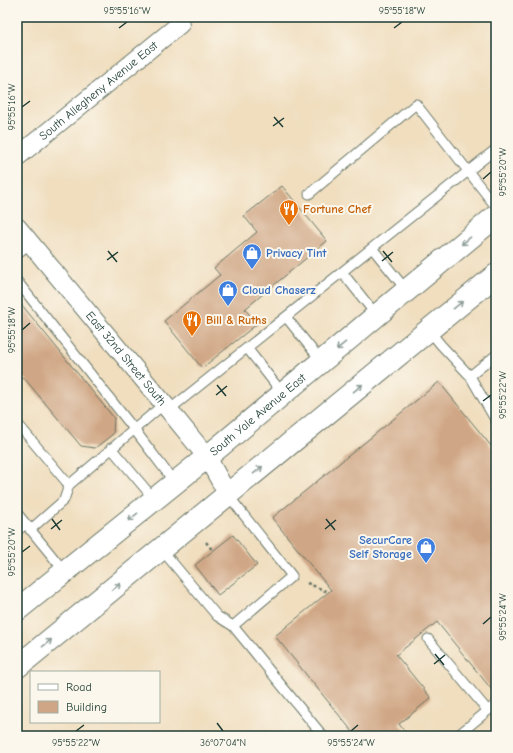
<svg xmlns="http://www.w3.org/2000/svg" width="513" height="753" font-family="'Comic Neue',sans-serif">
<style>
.building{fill:#d0a786}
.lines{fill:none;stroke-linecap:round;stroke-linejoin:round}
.lane-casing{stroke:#687565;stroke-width:11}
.street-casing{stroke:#687565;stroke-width:20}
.primary-casing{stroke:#687565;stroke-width:24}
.path{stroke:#687565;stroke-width:2.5;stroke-dasharray:3 3;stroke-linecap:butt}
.lane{stroke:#fff;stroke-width:9}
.street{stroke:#fff;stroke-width:18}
.primary{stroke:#fff;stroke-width:22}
.oneway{stroke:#8f9e9a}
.ticks{fill:none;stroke:#1f3d34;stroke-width:1.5}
.labels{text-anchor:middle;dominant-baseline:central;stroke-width:4;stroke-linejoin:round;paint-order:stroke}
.street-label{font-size:12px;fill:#1f3d34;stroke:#fbf7ec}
.food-label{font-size:12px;font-weight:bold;fill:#c56008;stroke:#fbf7ec;text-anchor:start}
.shop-label{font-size:12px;font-weight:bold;fill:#366cbe;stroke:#fbf7ec;text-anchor:start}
.neatline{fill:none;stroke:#1f3d34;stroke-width:1.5}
.ticks-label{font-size:10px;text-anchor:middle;fill:#1f3d34}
</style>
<rect width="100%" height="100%" fill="#fbf7ec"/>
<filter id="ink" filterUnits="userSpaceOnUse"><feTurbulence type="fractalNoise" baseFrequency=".025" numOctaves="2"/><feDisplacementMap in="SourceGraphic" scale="8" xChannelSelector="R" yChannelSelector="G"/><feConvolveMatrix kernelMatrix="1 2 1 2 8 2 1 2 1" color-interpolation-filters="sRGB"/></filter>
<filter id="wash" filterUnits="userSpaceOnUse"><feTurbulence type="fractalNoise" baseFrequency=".012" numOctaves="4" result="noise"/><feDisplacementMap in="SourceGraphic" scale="16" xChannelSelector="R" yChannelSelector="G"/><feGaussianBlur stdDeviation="0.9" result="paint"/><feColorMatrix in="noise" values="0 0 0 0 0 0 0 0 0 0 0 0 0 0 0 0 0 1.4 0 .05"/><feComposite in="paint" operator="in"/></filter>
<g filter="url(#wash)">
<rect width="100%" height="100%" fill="#f0debf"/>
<g id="blocks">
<path class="building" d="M 282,186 L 327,241 L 245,309 L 257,324 L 202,368 L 164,321 L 220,275 L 214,268 L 257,232 L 244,216 Z
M 17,299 L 114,418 L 113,434 L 95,448 L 81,446 L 24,378 L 17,377 Z
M 439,382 L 496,452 L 496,695 L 437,622 L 396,655 L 431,698 L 399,724 L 408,736 L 356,736 L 275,636 L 331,590 L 272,518 Z
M 233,535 L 257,565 L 218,595 L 195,565 Z"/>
</g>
</g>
<g filter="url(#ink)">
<use href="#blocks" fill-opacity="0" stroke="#687565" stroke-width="1"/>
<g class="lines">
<g class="lane-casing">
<path id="lane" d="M 309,194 L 416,104 L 496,207
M 372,248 L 407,291
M 17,254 L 30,243
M 342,272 L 377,316
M 17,281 L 134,429 L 175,483
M 286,317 L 322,362
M 428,329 L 441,345 L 470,376 L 496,421
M 247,348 L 283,394
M 470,376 L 496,355
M 169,410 L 496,149
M 17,423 L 69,485 L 164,404
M 111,448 L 154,499
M 228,495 L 292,576 L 233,626
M 17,513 L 65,572
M 30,530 L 64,500 L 69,485
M 17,531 L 26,524
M 162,550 L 217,616 L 233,626 L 323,736
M 428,639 L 488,711
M 457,736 L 496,704"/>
</g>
<g class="street-casing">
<g id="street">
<path id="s1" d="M 17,157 L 180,24"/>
<path id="s2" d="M 17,227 L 164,404 L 207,457 L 228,495"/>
</g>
</g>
<g class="primary-casing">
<g id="primary">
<path id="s3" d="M 17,610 L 207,457 L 496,216"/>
<path d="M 17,667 L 496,275"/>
</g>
</g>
<path class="path" d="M 206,542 L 213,551
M 307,583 L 328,592"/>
<use href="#lane" class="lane"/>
<use href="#street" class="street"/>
<use href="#primary" class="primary"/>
</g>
<defs><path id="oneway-shaft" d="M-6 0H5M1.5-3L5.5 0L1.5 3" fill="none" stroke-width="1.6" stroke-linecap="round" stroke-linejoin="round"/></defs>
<g class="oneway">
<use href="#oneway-shaft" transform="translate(466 241) rotate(140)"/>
<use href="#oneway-shaft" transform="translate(458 305) rotate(-39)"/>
<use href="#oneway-shaft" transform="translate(341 346) rotate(140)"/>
<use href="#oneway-shaft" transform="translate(358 388) rotate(-40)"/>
<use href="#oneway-shaft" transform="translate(258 470) rotate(-40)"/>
<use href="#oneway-shaft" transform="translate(133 517) rotate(141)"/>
<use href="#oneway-shaft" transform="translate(116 587) rotate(-39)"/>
<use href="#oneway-shaft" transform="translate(47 643) rotate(-39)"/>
</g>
</g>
<path class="ticks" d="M 119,28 L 127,22M 394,28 L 402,22M 22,107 L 30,101M 274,117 L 283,127M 273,126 L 284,118M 483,179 L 491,172M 108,251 L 117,262M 383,251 L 392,262M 107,260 L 118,252M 382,261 L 393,252M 22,330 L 30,323M 217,385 L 226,396M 216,395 L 227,386M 483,401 L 491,395M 52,519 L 60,530M 326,519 L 335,530M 51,529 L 62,520M 325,529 L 336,520M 22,552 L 30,546M 483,624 L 491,617M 435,654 L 444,665M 434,664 L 445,655M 217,723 L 223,731M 76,731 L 84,725M 351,731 L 358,725"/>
<defs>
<g id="restaurant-pin" transform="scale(1)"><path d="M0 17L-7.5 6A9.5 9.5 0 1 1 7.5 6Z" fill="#e8710a" stroke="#fbf7ec"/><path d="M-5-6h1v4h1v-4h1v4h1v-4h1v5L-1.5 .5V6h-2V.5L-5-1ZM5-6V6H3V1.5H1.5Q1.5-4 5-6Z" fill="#fff"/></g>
<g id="shop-pin" transform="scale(1)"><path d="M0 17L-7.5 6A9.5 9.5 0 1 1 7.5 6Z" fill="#3f7fe0" stroke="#fbf7ec"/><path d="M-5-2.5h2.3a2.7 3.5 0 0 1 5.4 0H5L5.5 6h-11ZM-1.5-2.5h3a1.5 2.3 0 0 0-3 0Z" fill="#fff"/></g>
</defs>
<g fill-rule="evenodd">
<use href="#restaurant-pin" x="289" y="209"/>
<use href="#shop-pin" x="252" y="253"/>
<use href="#shop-pin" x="228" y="290"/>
<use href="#restaurant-pin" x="192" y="320"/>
<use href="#shop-pin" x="426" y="547"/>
</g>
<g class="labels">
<g class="street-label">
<text stroke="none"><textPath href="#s1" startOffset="105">South Allegheny Avenue East</textPath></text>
<text stroke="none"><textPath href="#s2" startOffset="171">East 32nd Street South</textPath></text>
<text stroke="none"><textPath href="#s3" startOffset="310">South Yale Avenue East</textPath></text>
</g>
<g class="food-label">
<text x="303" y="209">Fortune Chef</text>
<text x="206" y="320">Bill &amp; Ruths</text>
</g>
<g class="shop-label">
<text x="266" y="253">Privacy Tint</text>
<text x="242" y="290">Cloud Chaserz</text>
<text x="412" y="540" text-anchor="end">SecurCare<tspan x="412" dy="14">Self Storage</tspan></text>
</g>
</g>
<rect width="513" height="753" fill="none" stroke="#fbf7ec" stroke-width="44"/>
<rect x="30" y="671" width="130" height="52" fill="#fbf7ec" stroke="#a3ada2"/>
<rect x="38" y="684" width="20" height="6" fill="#ffffff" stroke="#a3ada2"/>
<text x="66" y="691" font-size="12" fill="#1f3d34">Road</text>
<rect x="38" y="701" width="20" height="12" fill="#d0a786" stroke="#a3ada2"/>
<text x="66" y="711" font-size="12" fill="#1f3d34">Building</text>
<rect x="22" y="22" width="469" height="709" class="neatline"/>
<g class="ticks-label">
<text x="127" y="14">95°55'16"W</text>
<text x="402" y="14">95°55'18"W</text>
<text transform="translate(11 107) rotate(-90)" y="4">95°55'16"W</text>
<text transform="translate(502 172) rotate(-90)" y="4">95°55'20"W</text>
<text transform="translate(11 330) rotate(-90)" y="4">95°55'18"W</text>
<text transform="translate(502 395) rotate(-90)" y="4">95°55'22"W</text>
<text transform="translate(11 552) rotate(-90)" y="4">95°55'20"W</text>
<text transform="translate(502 617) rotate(-90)" y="4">95°55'24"W</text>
<text x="76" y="746">95°55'22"W</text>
<text x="223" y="746">36°07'04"N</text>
<text x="351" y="746">95°55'24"W</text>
</g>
</svg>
